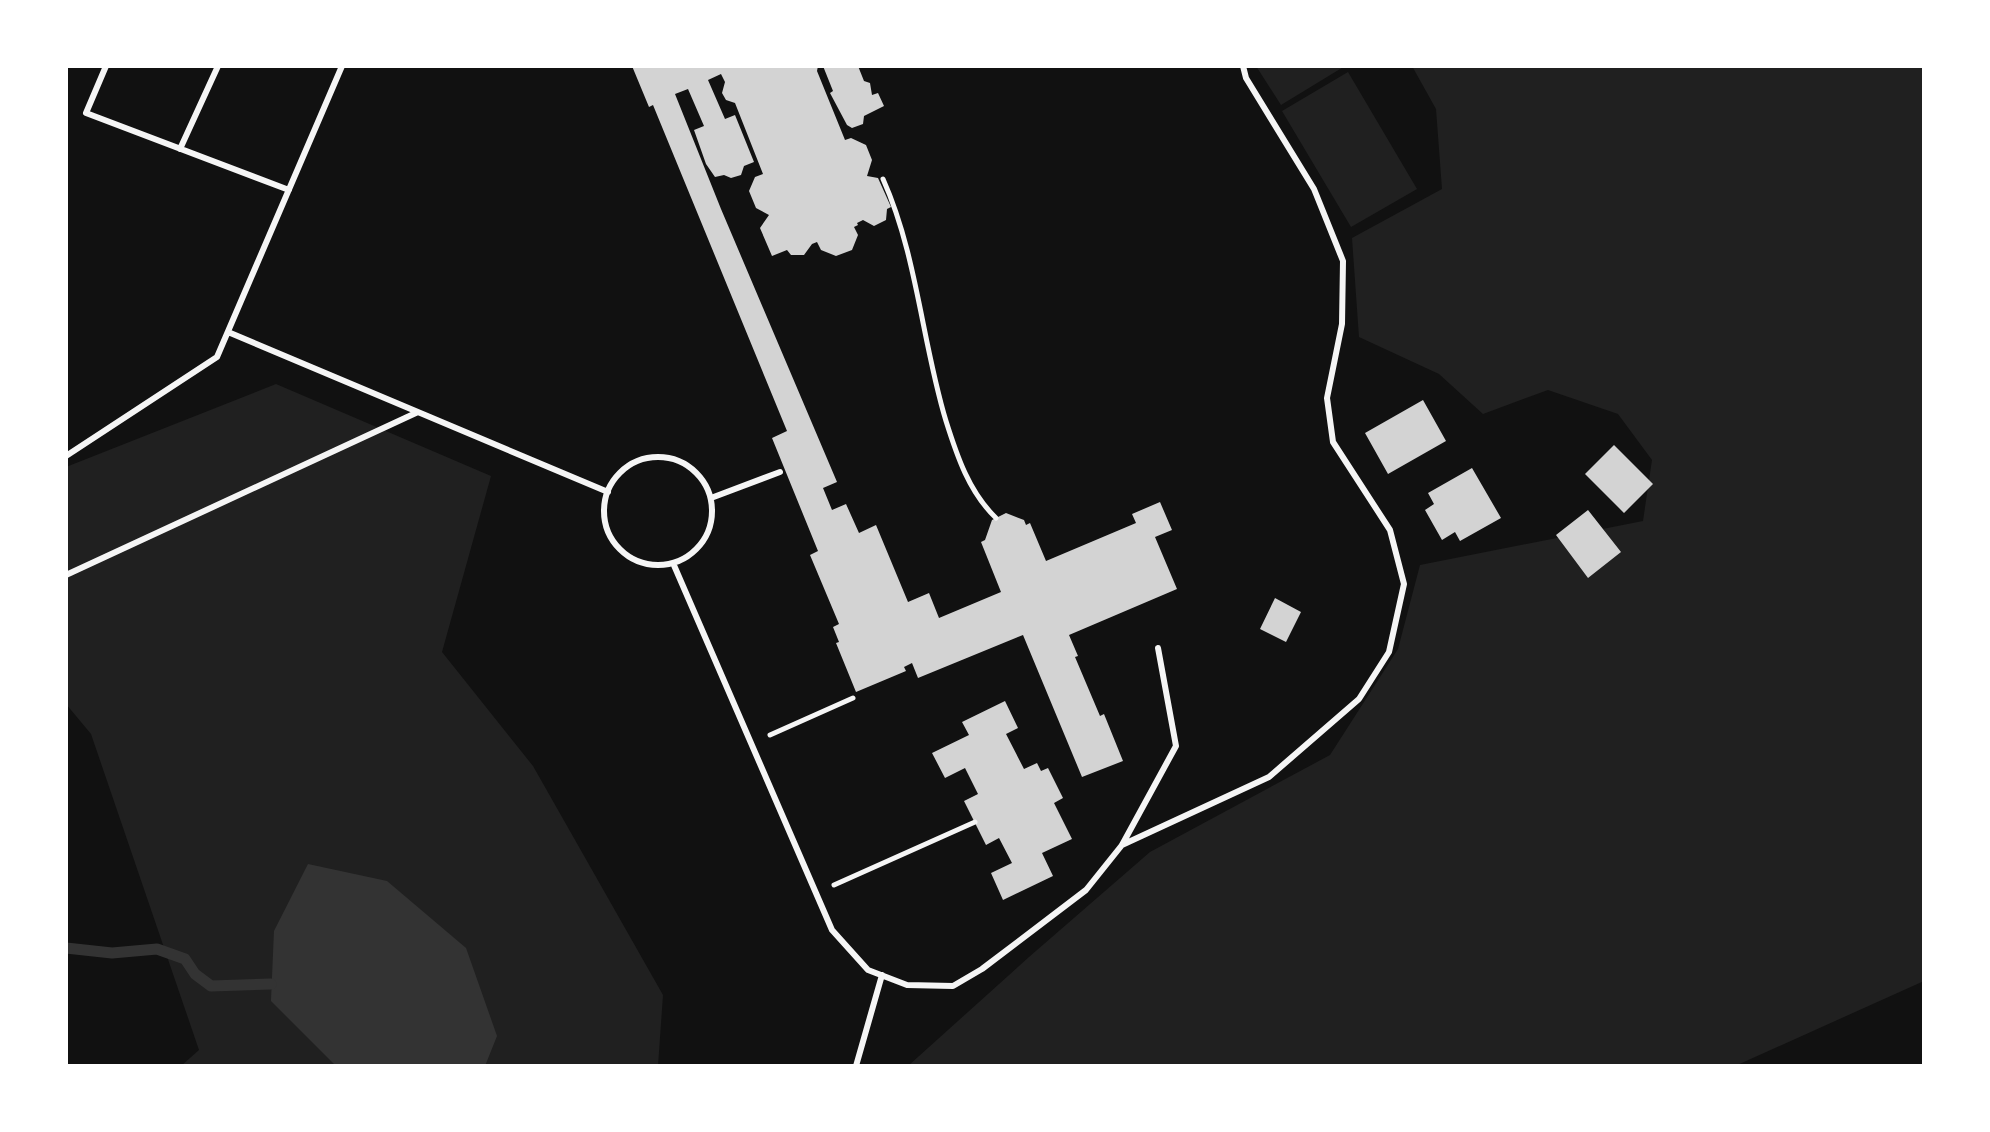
<svg xmlns="http://www.w3.org/2000/svg" width="1990" height="1132" font-family="Mulish,sans-serif">
<style>
.green{fill:#202020}
.water{fill:#333}
.lines{fill:none;stroke-linecap:round;stroke-linejoin:round}
.stream{stroke:#333;stroke-width:11}
.building{fill:#d3d3d3}
.path{stroke:#f5f5f5;stroke-width:5}
.service{stroke:#f5f5f5;stroke-width:6}
</style>
<rect width="100%" height="100%" fill="#111"/>
<path class="green" d="M 1256,66 L 1345,66 L 1281,105 Z
M 1412,66 L 1924,66 L 1924,981 L 1735,1066 L 908,1066 L 1029,957 L 1150,852 L 1330,755 L 1398,649 L 1420,565 L 1643,521 L 1652,460 L 1618,414 L 1548,390 L 1483,414 L 1439,374 L 1359,337 L 1352,238 L 1442,189 L 1436,109 Z
M 1348,72 L 1417,189 L 1351,227 L 1282,111 Z
M 276,384 L 491,476 L 442,652 L 533,766 L 663,995 L 658,1066 L 181,1066 L 199,1050 L 91,734 L 66,704 L 66,467 Z"/>
<path class="water" d="M 308,864 L 387,881 L 466,948 L 497,1036 L 485,1066 L 336,1066 L 271,1001 L 274,931 Z"/>
<g class="lines">
<path class="stream" d="M 66,948 L 112,953 L 157,949 L 185,959 L 195,974 L 211,986 L 271,984"/>
</g>
<path class="building" d="M 632,66 L 671,66 L 672,68 L 678,66 L 818,66 L 817,71 L 845,140 L 851,138 L 866,145 L 872,160 L 867,176 L 878,178 L 891,207 L 887,209 L 886,220 L 874,226 L 863,220 L 857,223 L 858,225 L 854,227 L 858,235 L 852,250 L 836,256 L 821,250 L 817,242 L 812,244 L 804,255 L 791,255 L 787,250 L 772,256 L 760,228 L 769,215 L 756,208 L 749,191 L 755,177 L 763,174 L 735,103 L 726,100 L 722,93 L 725,82 L 721,74 L 708,80 L 725,119 L 735,115 L 754,162 L 744,166 L 741,175 L 731,178 L 724,175 L 715,177 L 706,164 L 694,130 L 704,126 L 688,89 L 675,94 L 721,209 L 837,482 L 823,488 L 832,510 L 846,504 L 859,533 L 876,525 L 908,602 L 929,593 L 939,618 L 1001,592 L 981,542 L 985,540 L 992,520 L 1006,513 L 1024,520 L 1026,525 L 1030,523 L 1046,561 L 1136,523 L 1132,514 L 1160,502 L 1172,530 L 1155,537 L 1177,589 L 1069,635 L 1078,656 L 1075,657 L 1100,716 L 1104,714 L 1123,761 L 1082,777 L 1023,635 L 918,678 L 912,663 L 904,667 L 906,671 L 856,692 L 836,643 L 839,642 L 833,627 L 839,624 L 810,555 L 818,551 L 772,438 L 787,431 L 653,105 L 649,107 Z
M 823,66 L 858,66 L 864,81 L 870,83 L 872,95 L 878,93 L 884,106 L 864,116 L 863,124 L 852,128 L 847,125 L 830,93 L 833,91 Z
M 1423,400 L 1446,441 L 1388,474 L 1365,433 Z
M 1614,445 L 1653,484 L 1624,513 L 1585,474 Z
M 1472,468 L 1501,518 L 1460,541 L 1455,532 L 1442,540 L 1425,510 L 1434,504 L 1428,493 Z
M 1588,510 L 1621,552 L 1588,578 L 1556,535 Z
M 1275,598 L 1301,612 L 1286,642 L 1260,629 Z
M 1005,701 L 1018,728 L 1006,734 L 1024,769 L 1037,763 L 1041,771 L 1048,768 L 1063,798 L 1054,803 L 1072,839 L 1042,853 L 1053,876 L 1003,900 L 991,873 L 1012,863 L 999,838 L 986,845 L 964,801 L 978,794 L 965,768 L 945,778 L 932,753 L 969,735 L 962,722 Z"/>
<g class="lines">
<path class="path" d="M 883,179 C 917,255 922,342 946,421 C 957,456 969,492 996,518
M 770,735 L 853,698
M 834,885 L 975,822"/>
<path class="service" d="M 106,66 L 86,113 L 289,190
M 180,149 L 218,66
M 228,332 L 608,492
M 66,456 L 217,357 L 342,66
M604 511a54 54 0 1 1 108 0a54 54 0 1 1-108 0Z
M 711,498 L 780,472
M 673,563 L 832,930 L 868,970 L 907,985 L 953,986 L 982,969 L 1086,890 L 1122,845 L 1176,746 L 1158,648
M 66,575 L 418,412
M 1122,845 L 1269,777 L 1359,699 L 1389,652 L 1404,584 L 1390,530 L 1333,442 L 1327,398 L 1342,324 L 1343,261 L 1314,189 L 1246,78 L 1243,66
M 856,1066 L 882,975"/>
</g>
<rect width="1990" height="1132" fill="none" stroke="#ffffff" stroke-width="136"/>
</svg>
